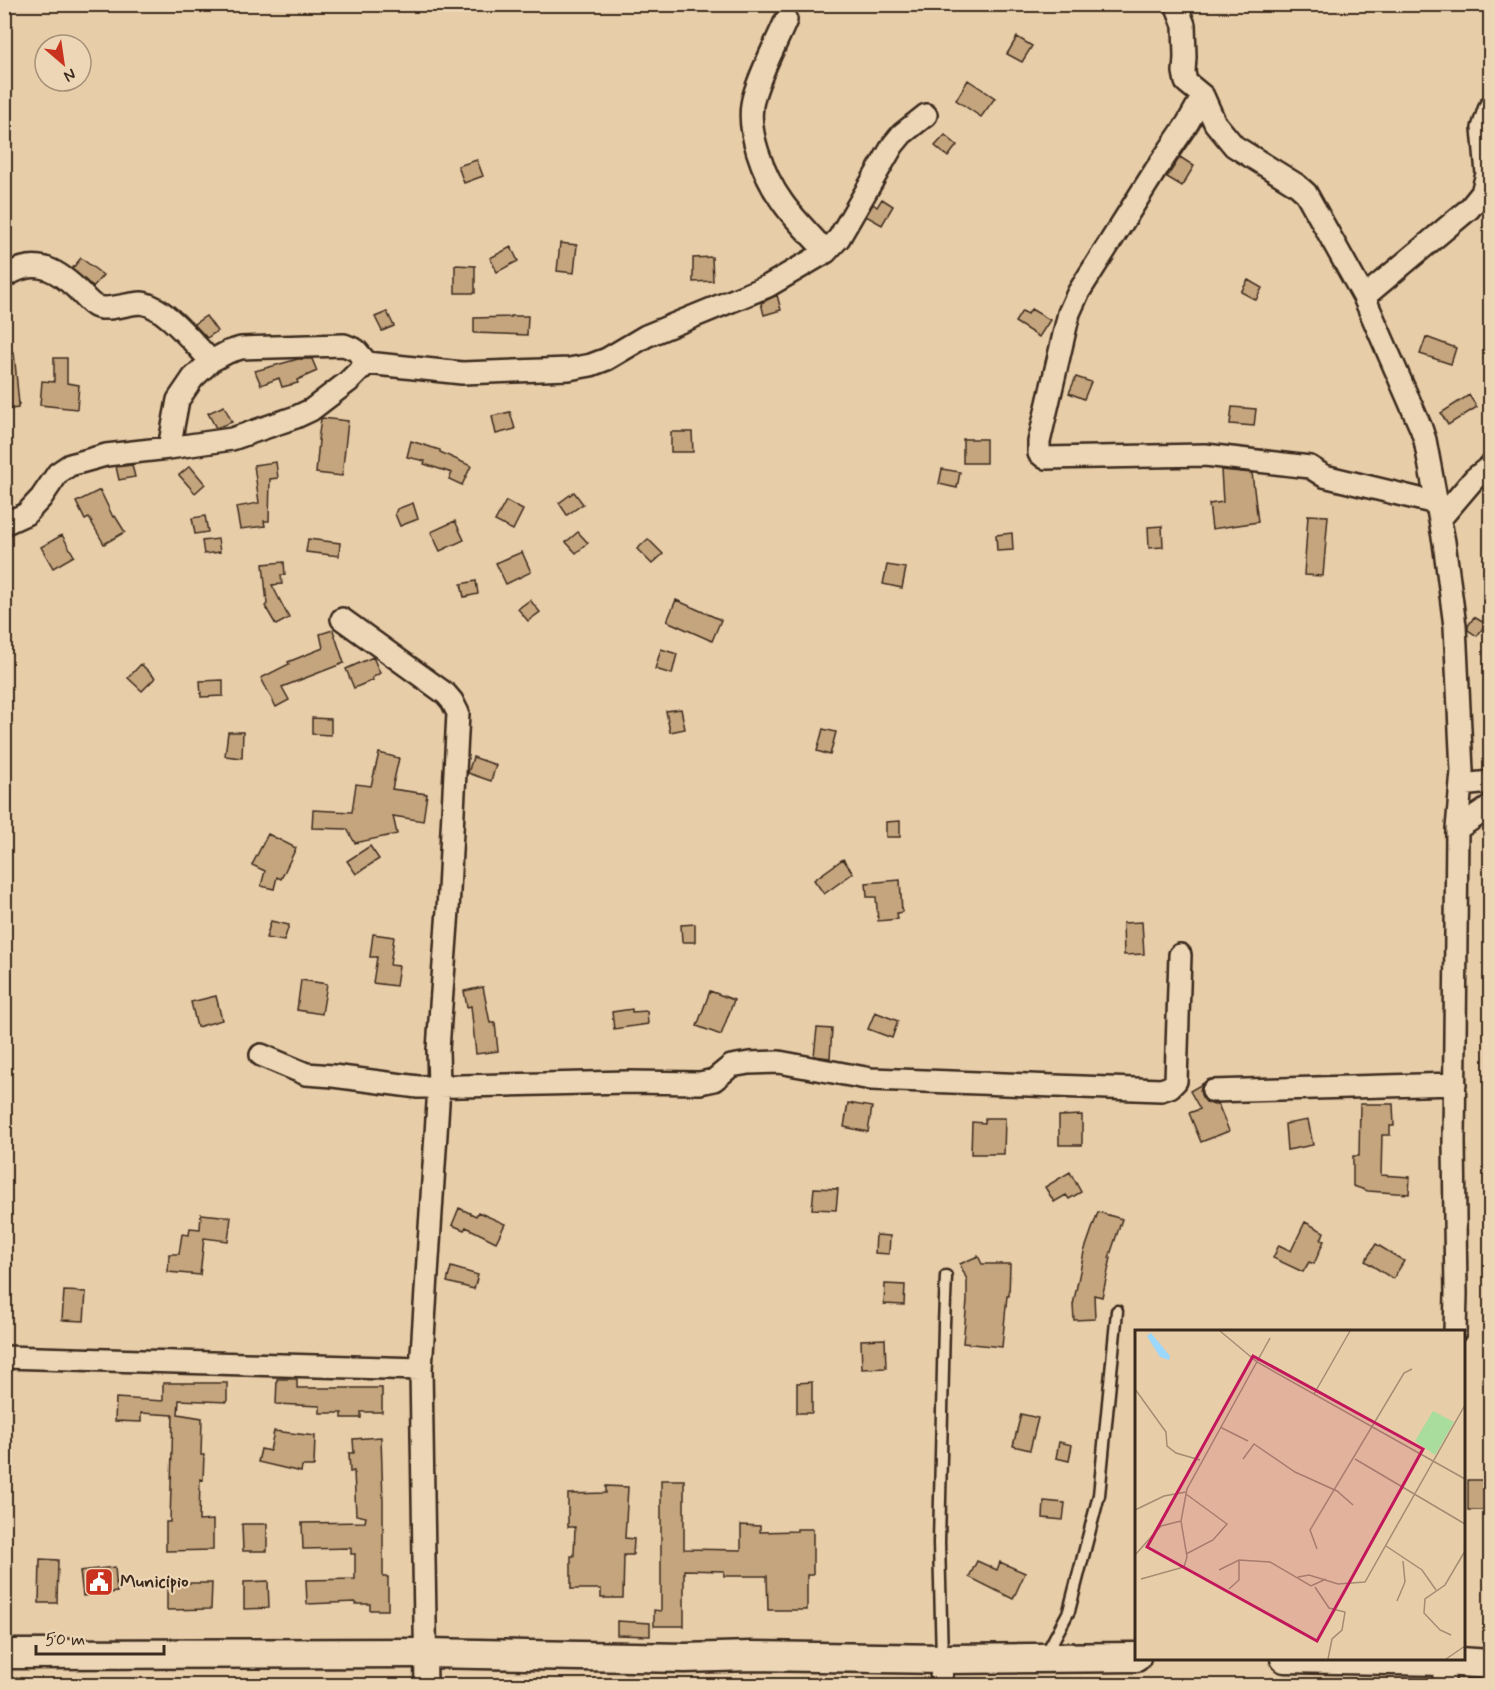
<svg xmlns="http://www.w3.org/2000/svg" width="1495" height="1690" font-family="Mynerve,sans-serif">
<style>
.building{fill:#c5a57d;stroke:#3b2a1e;stroke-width:1.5}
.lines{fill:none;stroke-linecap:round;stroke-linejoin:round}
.lane-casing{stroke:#3b2a1e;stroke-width:15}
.street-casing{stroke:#3b2a1e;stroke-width:26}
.secondary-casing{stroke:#3b2a1e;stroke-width:33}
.lane{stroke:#edd6b5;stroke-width:10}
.street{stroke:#edd6b5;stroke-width:21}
.secondary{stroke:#edd6b5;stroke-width:28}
.labels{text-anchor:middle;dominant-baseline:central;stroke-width:4.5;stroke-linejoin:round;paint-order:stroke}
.poi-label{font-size:18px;font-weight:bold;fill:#3b2a1e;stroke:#edd6b5;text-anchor:start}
.inset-road{fill:none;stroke:#a38c71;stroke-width:1.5}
.view{fill:#c2185b;fill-opacity:0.15;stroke:#c2185b;stroke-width:3}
.inset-edge{fill:none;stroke:#3b2a1e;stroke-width:3}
</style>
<rect width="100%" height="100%" fill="#e8cda9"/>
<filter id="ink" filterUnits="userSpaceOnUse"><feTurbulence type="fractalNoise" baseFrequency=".0167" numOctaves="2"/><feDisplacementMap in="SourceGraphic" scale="12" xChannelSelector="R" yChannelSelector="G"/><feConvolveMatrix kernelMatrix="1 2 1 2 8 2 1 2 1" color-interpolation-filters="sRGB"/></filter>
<g filter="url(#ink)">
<path class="building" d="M 1017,37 L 1032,46 L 1022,62 L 1007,54 Z
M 968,80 L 995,98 L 981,117 L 956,100 Z
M 945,135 L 957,145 L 948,157 L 935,146 Z
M 1180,157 L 1194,166 L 1182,186 L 1167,177 Z
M 477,160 L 483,176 L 464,183 L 458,166 Z
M 882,199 L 893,206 L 882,225 L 866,216 L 873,204 L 877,207 Z
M 560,243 L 577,245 L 574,273 L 557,271 Z
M 511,247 L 518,261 L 497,272 L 490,258 Z
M 712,257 L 713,281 L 693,282 L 693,258 Z
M 81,258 L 103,275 L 93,287 L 72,269 Z
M 455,265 L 475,266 L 475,293 L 455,293 Z
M 1248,280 L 1262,288 L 1256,300 L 1241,292 Z
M 777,295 L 781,310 L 764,315 L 761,303 Z
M 1031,309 L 1050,320 L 1039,337 L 1015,322 L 1022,311 L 1028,314 Z
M 387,312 L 394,326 L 382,331 L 375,317 Z
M 206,316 L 217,331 L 207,338 L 194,324 Z
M 511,316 L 528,316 L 527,335 L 474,333 L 474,318 L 511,317 Z
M 1426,337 L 1456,348 L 1451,364 L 1420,354 Z
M 14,352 L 19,404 L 18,403 L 18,408 L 4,410 L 4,353 Z
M 54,358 L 67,358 L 67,383 L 79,385 L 77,409 L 40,405 L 42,381 L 54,382 Z
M 298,359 L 312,359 L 317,371 L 297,380 L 298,383 L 282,387 L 279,378 L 261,385 L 255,371 Z
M 1076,377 L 1091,382 L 1084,399 L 1069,393 Z
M 1469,395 L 1477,407 L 1448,425 L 1441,413 Z
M 224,406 L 232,422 L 216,428 L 208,413 Z
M 1232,407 L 1256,409 L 1254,426 L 1230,424 Z
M 510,412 L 515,429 L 496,434 L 492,416 Z
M 322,418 L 348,421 L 342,476 L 316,473 L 319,440 L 318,440 L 321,419 Z
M 671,432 L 692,432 L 693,452 L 671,452 Z
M 963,439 L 986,439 L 986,463 L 963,463 Z
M 411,441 L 440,450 L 440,452 L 471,466 L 462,485 L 449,479 L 452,473 L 424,464 L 425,461 L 407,457 Z
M 276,462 L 278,478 L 270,479 L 269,521 L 264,521 L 265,526 L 240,529 L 236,507 L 259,503 L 254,465 Z
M 132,465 L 135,477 L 119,480 L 116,467 Z
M 190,466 L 205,484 L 195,493 L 179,475 Z
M 942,469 L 960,472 L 957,488 L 939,484 Z
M 1221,470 L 1252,473 L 1258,522 L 1212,529 L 1209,504 L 1223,502 Z
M 100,490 L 113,517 L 115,516 L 125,532 L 104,544 L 89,518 L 85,520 L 76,502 Z
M 574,492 L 583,504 L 567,515 L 559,503 Z
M 506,501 L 523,510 L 513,530 L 495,521 Z
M 413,503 L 418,519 L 400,526 L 395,514 L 397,509 Z
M 1308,515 L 1328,516 L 1323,576 L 1304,575 Z
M 205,516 L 208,532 L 195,534 L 192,518 Z
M 455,521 L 464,540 L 440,551 L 431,532 Z
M 1162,526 L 1163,547 L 1149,548 L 1148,527 Z
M 578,532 L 588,543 L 576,553 L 566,542 Z
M 1012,533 L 1013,550 L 997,551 L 996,535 Z
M 62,535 L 74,556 L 53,568 L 41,547 Z
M 218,539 L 220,552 L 204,554 L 202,541 Z
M 308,539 L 340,543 L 339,556 L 306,552 Z
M 648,539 L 663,554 L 652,564 L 637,549 Z
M 522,552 L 531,572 L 506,584 L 496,563 Z
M 284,562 L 285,575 L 281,575 L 282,584 L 272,585 L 289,618 L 276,625 L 265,606 L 267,604 L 263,564 Z
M 887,565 L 906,568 L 902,588 L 883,584 Z
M 476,581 L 478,594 L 464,597 L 461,584 Z
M 530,600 L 540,612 L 528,621 L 518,609 Z
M 676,600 L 721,620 L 712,641 L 667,621 Z
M 1474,617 L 1486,624 L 1477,636 L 1468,630 L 1468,626 Z
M 333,630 L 344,663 L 282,687 L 289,700 L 276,707 L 261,678 L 289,664 L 288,662 L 323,648 L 320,634 Z
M 661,649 L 677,654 L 672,674 L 655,669 Z
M 373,657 L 380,673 L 372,678 L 373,680 L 354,688 L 346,669 Z
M 141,664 L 155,678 L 142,691 L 128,678 Z
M 223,680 L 223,696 L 201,697 L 200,681 Z
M 681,709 L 685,729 L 670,732 L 666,711 Z
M 312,718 L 331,719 L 331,735 L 312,734 Z
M 823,729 L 836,732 L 830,755 L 817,751 Z
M 228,732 L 243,732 L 242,758 L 225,756 Z
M 379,753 L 399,758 L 392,789 L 427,794 L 423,821 L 393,816 L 397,834 L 355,843 L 347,829 L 312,828 L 313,810 L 352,812 L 356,784 L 371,786 Z
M 473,757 L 496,765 L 491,781 L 468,773 Z
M 900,821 L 900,837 L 886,837 L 886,822 Z
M 268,834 L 296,848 L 281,879 L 277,877 L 274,889 L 261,886 L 265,871 L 252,865 Z
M 370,846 L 379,859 L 356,874 L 347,861 Z
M 843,859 L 853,873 L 824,894 L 814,880 Z
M 900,880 L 902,912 L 897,913 L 898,919 L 878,921 L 876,897 L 867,897 L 866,883 Z
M 271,921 L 289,925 L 284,941 L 266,938 Z
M 1142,922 L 1144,954 L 1124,955 L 1123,923 Z
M 695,924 L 695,942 L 682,942 L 681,925 Z
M 373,934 L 394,937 L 390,965 L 399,966 L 396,986 L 373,983 L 377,957 L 370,957 Z
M 301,980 L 327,984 L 322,1014 L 297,1010 Z
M 483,987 L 490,1023 L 495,1023 L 498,1051 L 476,1054 L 471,1006 L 467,1007 L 464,991 Z
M 710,991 L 734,1000 L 721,1035 L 697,1026 Z
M 216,996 L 222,1020 L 197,1027 L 191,1002 Z
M 632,1009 L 632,1012 L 647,1011 L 648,1024 L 614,1029 L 612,1012 Z
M 875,1012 L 898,1021 L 892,1038 L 868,1029 Z
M 817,1028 L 832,1029 L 830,1058 L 814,1056 Z
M 1202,1084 L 1200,1091 L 1202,1097 L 1206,1102 L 1214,1105 L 1218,1104 L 1229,1131 L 1201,1142 L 1189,1113 L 1200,1109 L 1190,1091 Z
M 848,1103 L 872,1107 L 868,1132 L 844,1127 Z
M 1360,1104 L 1393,1104 L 1394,1126 L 1390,1126 L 1390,1135 L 1382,1135 L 1381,1175 L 1410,1177 L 1409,1194 L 1368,1191 L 1353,1186 L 1353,1156 L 1359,1156 Z
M 1082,1115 L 1082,1145 L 1059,1145 L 1059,1116 Z
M 985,1118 L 1005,1118 L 1004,1154 L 971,1154 L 972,1122 L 985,1123 Z
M 1308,1120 L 1313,1145 L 1287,1150 L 1285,1124 Z
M 1070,1172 L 1081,1192 L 1069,1199 L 1066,1195 L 1054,1202 L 1045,1187 Z
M 814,1188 L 838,1189 L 836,1210 L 812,1209 Z
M 459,1208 L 476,1216 L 478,1212 L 505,1224 L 496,1242 L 466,1227 L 464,1230 L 452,1225 Z
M 1098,1212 L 1122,1219 L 1109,1258 L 1111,1258 L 1102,1297 L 1094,1295 L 1095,1319 L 1074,1320 L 1073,1305 L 1084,1252 Z
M 201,1214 L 231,1217 L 228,1241 L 204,1238 L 200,1275 L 168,1272 L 169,1254 L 179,1254 L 182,1234 L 189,1235 L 190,1228 L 200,1229 Z
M 1305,1222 L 1324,1232 L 1321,1240 L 1324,1241 L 1314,1264 L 1309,1262 L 1303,1272 L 1273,1258 L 1279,1245 L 1291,1251 Z
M 876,1235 L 890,1236 L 889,1254 L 875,1253 Z
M 1376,1244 L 1404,1261 L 1393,1279 L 1365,1261 Z
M 978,1256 L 982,1264 L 1010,1264 L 1009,1296 L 1007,1296 L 1002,1347 L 963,1343 L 967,1301 L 967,1280 L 960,1264 Z
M 451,1267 L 478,1275 L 474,1289 L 447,1282 Z
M 885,1284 L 905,1285 L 904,1305 L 884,1304 Z
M 64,1291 L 86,1292 L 84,1321 L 62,1320 Z
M 885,1339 L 886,1368 L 862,1369 L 861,1340 Z
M 277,1379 L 297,1379 L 297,1388 L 382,1388 L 382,1412 L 361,1412 L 361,1418 L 342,1418 L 342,1413 L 320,1413 L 320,1406 L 276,1404 Z
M 812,1382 L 812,1413 L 797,1413 L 797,1383 Z
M 163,1383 L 227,1383 L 227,1402 L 179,1400 L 178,1414 L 202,1418 L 201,1455 L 204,1455 L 203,1480 L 200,1479 L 199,1521 L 213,1520 L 213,1550 L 166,1551 L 166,1522 L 170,1522 L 173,1415 L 141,1413 L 141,1422 L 115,1421 L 116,1398 L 163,1401 Z
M 1021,1414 L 1038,1418 L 1030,1450 L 1013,1446 Z
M 274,1431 L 315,1436 L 314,1466 L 302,1466 L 301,1472 L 258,1462 L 261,1449 L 270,1451 Z
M 381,1437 L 383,1502 L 383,1577 L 388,1577 L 388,1610 L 370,1610 L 370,1604 L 355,1604 L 355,1602 L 307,1604 L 306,1580 L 355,1579 L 355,1554 L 351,1554 L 351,1548 L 303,1549 L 302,1523 L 365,1522 L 366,1517 L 356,1515 L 354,1471 L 350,1472 L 349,1453 L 354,1453 L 353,1439 Z
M 1059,1442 L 1072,1445 L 1069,1461 L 1056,1458 Z
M 661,1480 L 684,1480 L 684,1549 L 741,1550 L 741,1525 L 760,1526 L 760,1532 L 797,1531 L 797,1529 L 813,1529 L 813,1575 L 807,1575 L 807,1610 L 768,1610 L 767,1576 L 724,1576 L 724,1571 L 684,1570 L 684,1626 L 654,1626 L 654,1610 L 661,1611 Z
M 1468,1480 L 1491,1480 L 1491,1510 L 1468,1510 Z
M 606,1486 L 628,1487 L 625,1538 L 634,1539 L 633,1555 L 624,1555 L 623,1598 L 601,1598 L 601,1589 L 571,1589 L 571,1556 L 574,1556 L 575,1527 L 568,1527 L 568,1494 L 606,1493 Z
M 1044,1501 L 1065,1503 L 1063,1520 L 1043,1518 Z
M 242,1524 L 267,1524 L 267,1551 L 243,1551 Z
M 40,1559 L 58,1560 L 57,1603 L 39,1603 Z
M 977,1561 L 997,1570 L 1000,1562 L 1025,1573 L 1013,1599 L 969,1577 Z
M 115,1567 L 117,1592 L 83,1596 L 80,1571 Z
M 268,1581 L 269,1608 L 244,1609 L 244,1582 Z
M 167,1583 L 212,1583 L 211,1609 L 167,1610 Z
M 617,1621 L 650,1623 L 650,1636 L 617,1635 Z"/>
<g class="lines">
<g class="lane-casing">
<path id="lane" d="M 1046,1654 L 1069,1611 L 1099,1495 L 1117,1311
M 942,1659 L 939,1543 L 944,1324 L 946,1276"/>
</g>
<g class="street-casing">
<path id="street" d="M 1176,4 L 1184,25 L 1185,57 L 1184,72 L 1186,82 L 1203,96 L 1215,123 L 1234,146 L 1297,185 L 1306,193 L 1364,297 L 1421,428 L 1425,440 L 1444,542 L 1455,626 L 1462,771 L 1457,829 L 1454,1142 L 1456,1294 L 1455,1332
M 786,20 C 776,44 761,71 754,96 C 744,128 764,177 783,203 C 795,220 812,236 826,252
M 1203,96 L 1187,124 L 1155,171 L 1078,293 L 1069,313 L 1039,442 L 1039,453 L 1045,458 L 1205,455 L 1310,467 L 1324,476 L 1436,503
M 4,277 C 35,257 55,268 78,290 C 83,295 89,303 95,306 C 106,312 128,303 141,303 C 164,305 195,345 211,361
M 1364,297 L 1469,209 L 1482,193 L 1487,174 L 1483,128 L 1490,107
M 169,448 L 178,400 L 193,378 L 211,361 L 228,352 L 241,348 L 344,345 L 356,350 L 367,363 L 462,373 L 569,369 L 591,365 L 607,359 L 646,336 L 768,286 L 826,252 L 839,238 L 893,145 L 902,134 L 926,115
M 1440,519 L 1474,479 L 1490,466
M 4,524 L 26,514 L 41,498 L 58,473 L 70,465 L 106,455 L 169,448 L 232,439 L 296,417 L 311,410 L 349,381 L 367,363
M 342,619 L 446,694 L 452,701 L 458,713 L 448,910 L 441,1005 L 438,1050 L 439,1087 L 421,1369 L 426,1686
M 1461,785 L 1490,782
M 1457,829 L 1490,807
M 261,1055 L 306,1074 L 333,1076 L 418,1087 L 628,1082 L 700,1083 L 714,1080 L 731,1066 L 749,1063 L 779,1062 L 871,1079 L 1161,1090 L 1170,1087 L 1176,1081 L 1180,955
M 1213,1091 L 1455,1084
M 4,1357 L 421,1369
M 1444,1658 L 1444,1686
M 941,1686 L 942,1659"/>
</g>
<g class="secondary-casing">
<path id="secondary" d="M 4,1654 L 426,1653 L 685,1658 L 751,1656 L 942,1659 L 1136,1657
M 1285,1658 L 1444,1661 L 1490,1664"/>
</g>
<use href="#lane" class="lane"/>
<use href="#street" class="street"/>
<use href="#secondary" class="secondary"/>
</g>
</g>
<defs>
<g id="civic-square" transform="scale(1.5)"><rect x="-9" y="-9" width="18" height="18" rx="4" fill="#c8321e" stroke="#edd6b5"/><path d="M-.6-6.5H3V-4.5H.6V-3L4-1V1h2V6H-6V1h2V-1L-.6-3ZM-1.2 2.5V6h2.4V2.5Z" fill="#fff"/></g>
</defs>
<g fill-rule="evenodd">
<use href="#civic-square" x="99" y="1582"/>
</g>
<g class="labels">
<g class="poi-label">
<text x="120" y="1582">Municipio</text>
</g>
</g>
<g transform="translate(1135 1330)">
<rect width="330" height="330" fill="#e8cda9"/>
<path d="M 298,81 L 319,92 L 300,125 L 280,111 Z" fill="#a9dd9e"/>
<path d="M 16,3 L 35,26 L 34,30 L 25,27 L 12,6 Z" fill="#9cd7fd"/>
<path class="inset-road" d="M 85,1 L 122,32 L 330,149M 0,59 L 31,102 L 32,116 L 41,123 L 65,130M 179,64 L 215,1M 85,97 L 113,111M 108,129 L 119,114 L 160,142 L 202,161 L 218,175M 220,129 L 330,194M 51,164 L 92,194 L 78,210 L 51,224M 0,180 L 29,166 L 51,162M 251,216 L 287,240 L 301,260M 182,219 L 175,200 L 269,43 L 277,39M 0,225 L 26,196 L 46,191M 84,240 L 104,230 L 135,232 L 176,256 L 191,249M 163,247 L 174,245 L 203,254 L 230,252 L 330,75M 6,249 L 49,237 L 52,227 L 46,191 L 52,159 L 135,8M 180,257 L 194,278 L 210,282 L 207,300 L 197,309 L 193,329M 94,259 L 104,250 L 104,230M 262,271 L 270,252 L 268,231M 316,305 L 305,300 L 289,283 L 290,269 L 310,255 L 330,221M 311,329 L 330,316"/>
<path class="view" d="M 118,26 L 288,119 L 182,311 L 12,217 Z"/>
<rect width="330" height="330" class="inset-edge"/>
</g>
<rect width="1495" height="1690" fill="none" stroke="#edd6b5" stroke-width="24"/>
<rect x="12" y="12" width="1471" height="1666" fill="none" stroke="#3b2a1e" stroke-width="2" filter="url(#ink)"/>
<g transform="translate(63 63) rotate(151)"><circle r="28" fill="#edd6b5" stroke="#a69179" stroke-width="1.5"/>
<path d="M0-4.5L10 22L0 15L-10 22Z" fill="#c8321e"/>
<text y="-9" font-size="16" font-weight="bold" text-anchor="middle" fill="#3b2a1e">N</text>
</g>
<path d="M36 1645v9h128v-9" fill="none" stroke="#3b2a1e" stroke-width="3"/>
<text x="45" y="1645" font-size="18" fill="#3b2a1e" stroke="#edd6b5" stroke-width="4.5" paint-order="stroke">50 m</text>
</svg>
